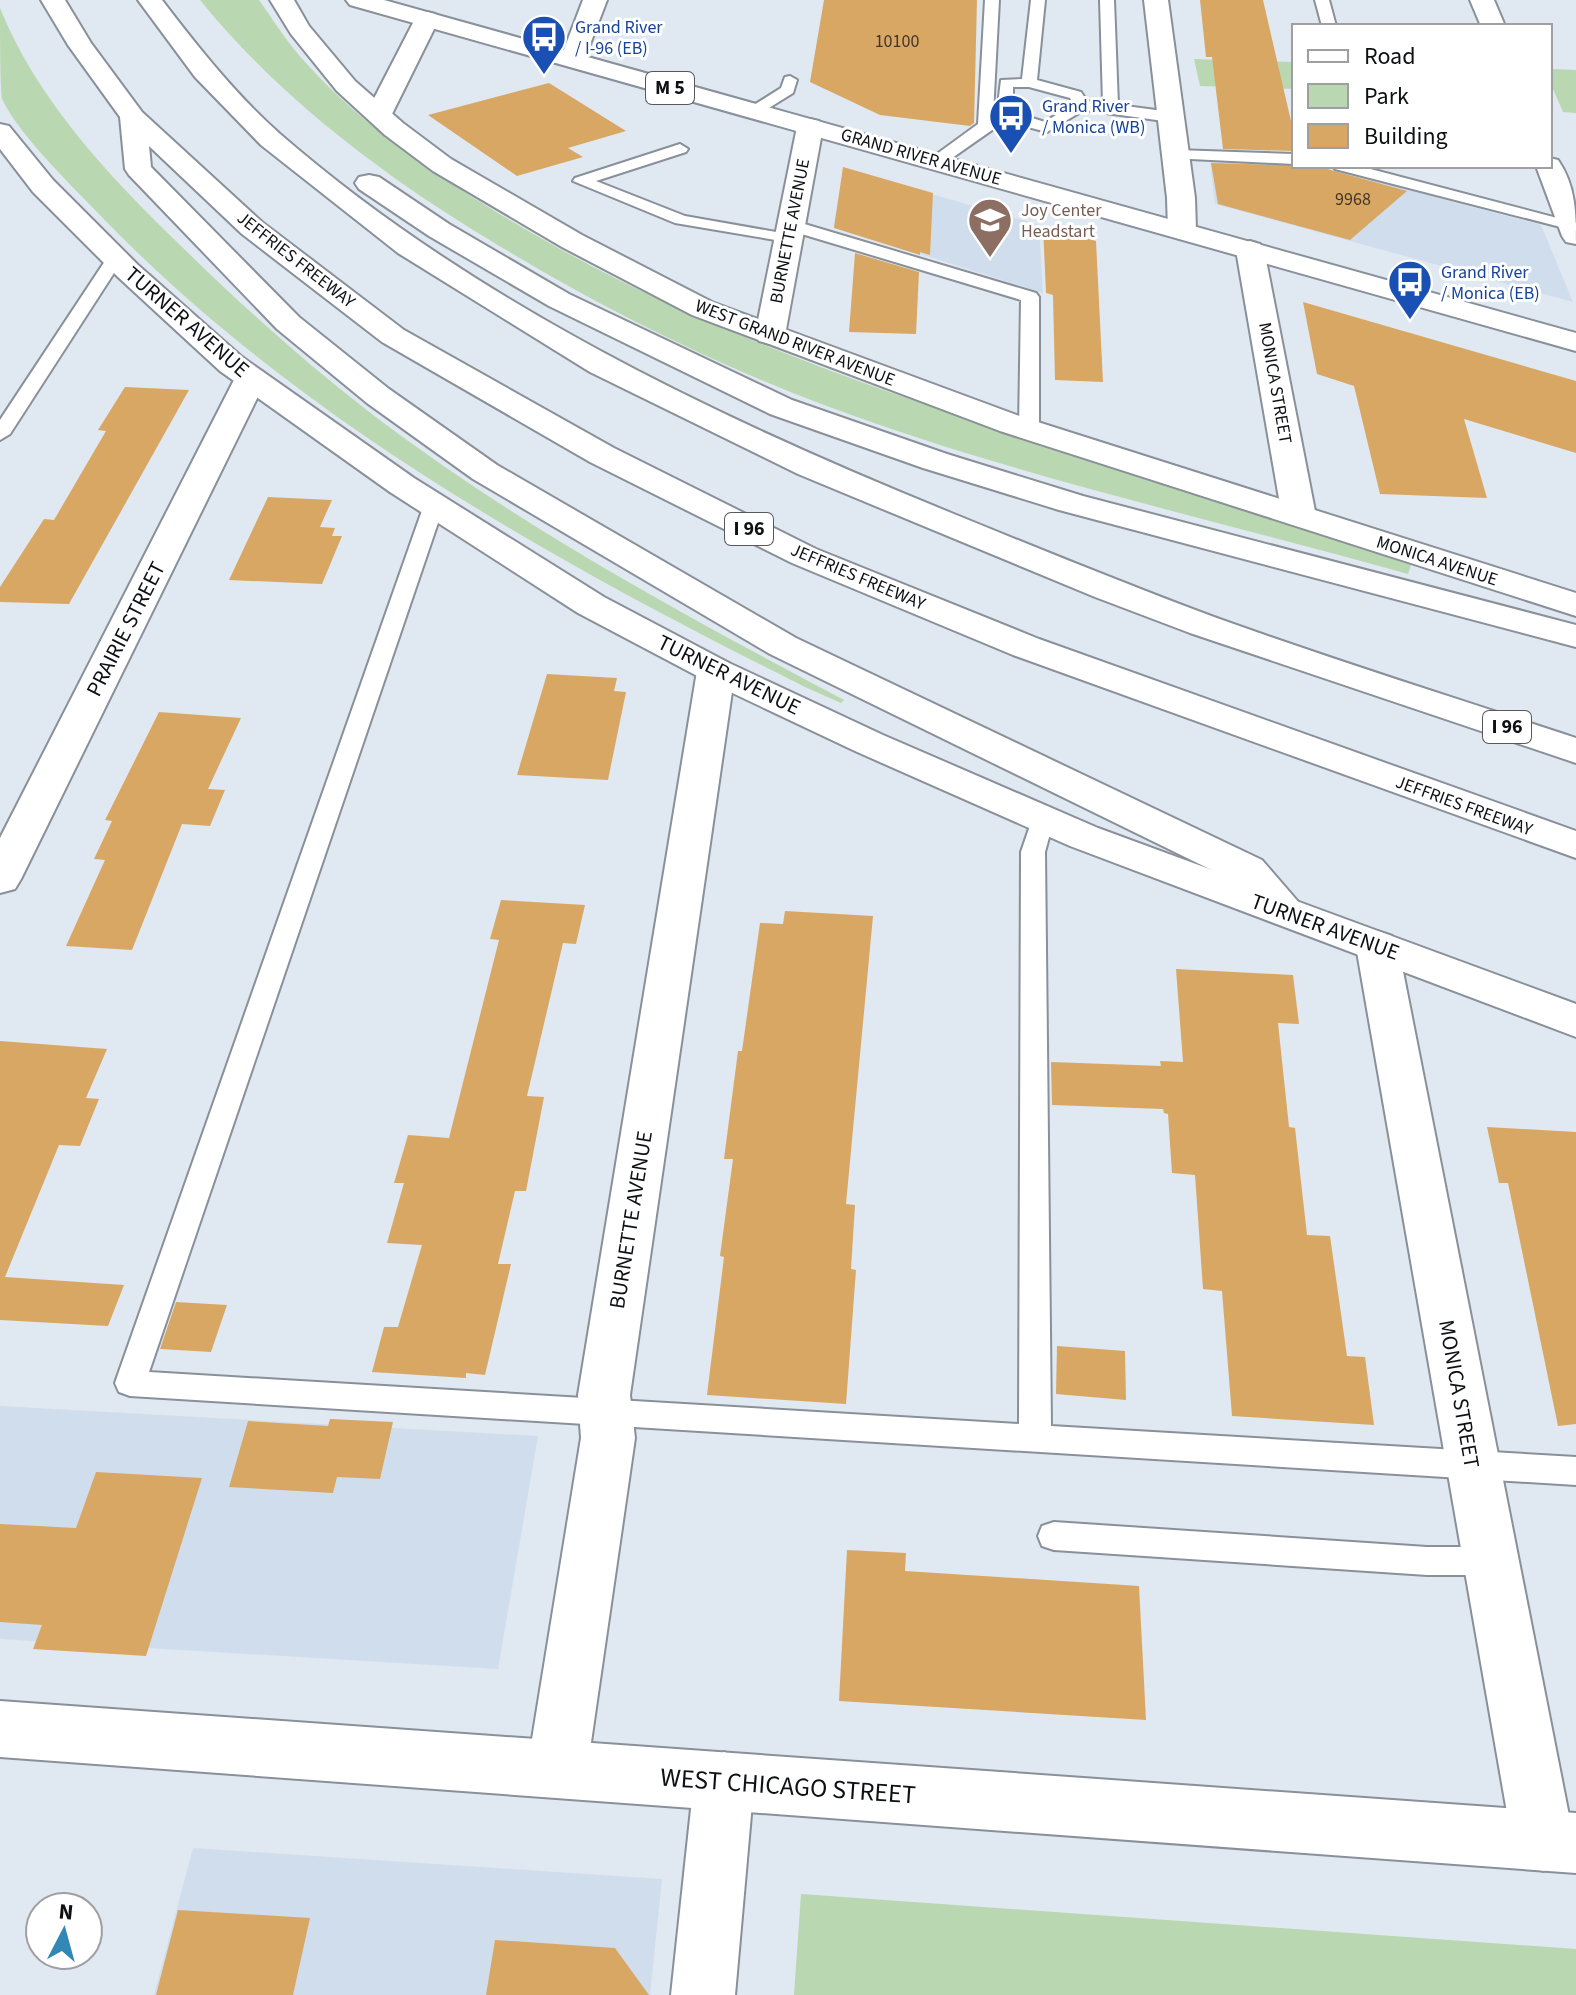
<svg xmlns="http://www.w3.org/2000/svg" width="1576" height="1995" font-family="'Source Sans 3',sans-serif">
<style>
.built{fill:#d0dded}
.green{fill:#b9d8b1}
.building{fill:#d9a764}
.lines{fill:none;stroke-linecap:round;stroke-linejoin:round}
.service-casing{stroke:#899099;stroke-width:4}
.minor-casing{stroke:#899099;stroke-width:4}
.tertiary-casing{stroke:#899099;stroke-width:4}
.primary-casing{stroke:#899099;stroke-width:4}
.motorway-casing{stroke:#899099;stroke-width:4}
.service{fill:#fff;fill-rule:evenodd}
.minor{fill:#fff;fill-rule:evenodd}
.tertiary{fill:#fff;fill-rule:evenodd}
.primary{fill:#fff;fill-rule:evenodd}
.motorway{fill:#fff;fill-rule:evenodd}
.labels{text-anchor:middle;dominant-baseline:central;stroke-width:6;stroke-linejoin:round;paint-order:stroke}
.far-transit-label{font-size:18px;fill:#164399;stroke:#fff;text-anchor:start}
.number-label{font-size:18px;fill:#413628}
.far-street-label{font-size:18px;fill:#0e1014;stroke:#fff}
.far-education-label{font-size:18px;fill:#785e54;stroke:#fff;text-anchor:start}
.shield{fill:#fff;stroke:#56585a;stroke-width:2}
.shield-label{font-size:20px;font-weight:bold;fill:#0e1014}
.street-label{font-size:22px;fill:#0e1014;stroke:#fff}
.near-street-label{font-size:26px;fill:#0e1014;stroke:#fff}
</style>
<rect width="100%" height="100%" fill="#e0e8f1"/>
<path class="built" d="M 1210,160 L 1319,166 L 1541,225 L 1573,302 L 1215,204 Z
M 845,169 L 1039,225 L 1043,293 L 833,226 Z
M 0,1406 L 538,1436 L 498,1669 L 0,1639 Z
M 193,1848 L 662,1879 L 650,1995 L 154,1995 Z"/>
<path class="green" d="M 200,0 L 259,0 C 274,21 288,44 306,63 C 363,127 440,178 513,222 C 790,388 1111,454 1411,565 L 1408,574 C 1213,519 1014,476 824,405 C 707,361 594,304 488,239 C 381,174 279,97 200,0 Z
M 0,8 C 37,100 108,175 178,243 C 240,304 304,362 373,415 C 519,526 682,614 844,700 L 841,703 L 805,687 C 551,560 293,417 95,210 C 67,181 18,133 2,99 C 0,86 0,26 0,8 Z
M 1194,59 L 1294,62 L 1294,89 L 1200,86 Z
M 1550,69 L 1576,70 L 1576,113 L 1563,112 L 1550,82 Z
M 801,1894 L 1576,1949 L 1576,1995 L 794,1995 Z"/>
<path class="building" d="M 824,0 L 977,0 L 974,123 L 970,126 L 880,115 L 810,82 Z
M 1200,0 L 1263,0 L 1294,134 L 1294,151 L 1223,149 L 1212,57 L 1206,57 Z
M 549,83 L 626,131 L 568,148 L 583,157 L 517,176 L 428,115 Z
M 1211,163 L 1316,166 L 1407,191 L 1350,240 L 1218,204 Z
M 843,167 L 933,193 L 930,255 L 920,252 L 920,255 L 834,228 Z
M 1043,226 L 1096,241 L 1103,382 L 1055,380 L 1053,295 L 1046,293 Z
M 855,253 L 919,272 L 916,334 L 849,332 Z
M 1303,302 L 1576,381 L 1576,453 L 1464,419 L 1487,498 L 1380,494 L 1354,386 L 1317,374 Z
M 125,387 L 189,390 L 69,604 L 0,602 L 0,587 L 44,519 L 54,520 L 106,431 L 98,430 Z
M 268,497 L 332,500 L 320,527 L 335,528 L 332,536 L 342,536 L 322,584 L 229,580 Z
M 547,674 L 617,678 L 614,691 L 626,692 L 608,780 L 517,775 Z
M 159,712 L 241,718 L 208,789 L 225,790 L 210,826 L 182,824 L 132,950 L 66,946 L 105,860 L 94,859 L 112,821 L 105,820 Z
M 501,900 L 585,905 L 576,944 L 563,943 L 527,1096 L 544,1097 L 526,1191 L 515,1191 L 498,1264 L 511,1264 L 485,1375 L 466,1373 L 466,1378 L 372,1372 L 384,1327 L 398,1327 L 422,1245 L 387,1243 L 404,1183 L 394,1183 L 408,1135 L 449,1138 L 499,940 L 490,939 Z
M 785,911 L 873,916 L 846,1204 L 855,1205 L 851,1269 L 856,1270 L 846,1404 L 707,1395 L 724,1257 L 720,1256 L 733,1159 L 724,1159 L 738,1051 L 742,1051 L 760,923 L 783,924 Z
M 1176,969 L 1293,975 L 1299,1024 L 1278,1023 L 1289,1127 L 1295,1128 L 1307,1235 L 1330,1236 L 1347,1356 L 1365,1357 L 1374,1425 L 1232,1416 L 1222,1291 L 1203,1289 L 1195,1175 L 1172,1173 L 1168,1114 L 1164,1113 L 1163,1109 L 1052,1105 L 1051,1062 L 1161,1066 L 1160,1061 L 1183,1062 Z
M 0,1041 L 107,1049 L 86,1098 L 99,1099 L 80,1146 L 59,1145 L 5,1277 L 124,1285 L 108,1326 L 0,1320 Z
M 1487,1127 L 1576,1132 L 1576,1424 L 1558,1426 L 1508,1183 L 1499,1183 Z
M 176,1302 L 227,1305 L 211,1352 L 160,1349 Z
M 1057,1346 L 1125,1351 L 1126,1400 L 1056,1394 Z
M 330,1419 L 393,1422 L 380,1479 L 337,1477 L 333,1493 L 229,1487 L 248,1421 L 328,1426 Z
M 96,1472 L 202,1478 L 146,1656 L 33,1649 L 42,1625 L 0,1622 L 0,1524 L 76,1528 Z
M 847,1550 L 906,1553 L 905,1571 L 1139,1586 L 1146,1720 L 839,1701 Z
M 178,1910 L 310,1918 L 293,1995 L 156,1995 Z
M 495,1940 L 615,1948 L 649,1995 L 486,1995 Z"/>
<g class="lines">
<g class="service-casing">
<path id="service" d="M 985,0 L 999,0 L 993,114 L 997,113 L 1001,80 L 1022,79 L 1031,0 L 1045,0 L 1037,80 L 1081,92 L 1087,101 L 1103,103 L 1100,0 L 1114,0 L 1118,105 L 1171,112 L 1179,117 L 1171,122 L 1084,110 L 1047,132 L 1005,121 L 942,165 L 930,165 L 930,159 L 978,124 ZM 1013,87 L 1029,87 L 1070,98 L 1073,104 L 1045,122 L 1013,112 Z
M 1315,0 L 1329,0 L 1336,26 L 1322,26 Z
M 790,76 L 797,80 L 793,93 L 759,114 L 749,114 L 749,108 L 781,88 L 785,77 Z
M 680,144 L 688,149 L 686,152 L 596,181 L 685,216 L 793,235 L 795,239 L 793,243 L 675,223 L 573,181 L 575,178 Z
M 1176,150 L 1294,154 L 1294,164 L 1170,158 L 1168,155 Z
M 1333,166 L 1359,166 L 1576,223 L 1576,231 L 1335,169 Z
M 791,220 L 1036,293 L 1039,297 L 1039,429 L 1036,433 L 1029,435 L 1019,429 L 1021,300 L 785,229 L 783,225 L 785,221 Z
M 115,254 L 123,259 L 10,434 L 0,440 L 0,420 L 109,255 Z
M 434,499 L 444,505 L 149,1372 L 1019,1424 L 1021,852 L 1034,814 L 1050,814 L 1054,819 L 1045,852 L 1051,1426 L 1576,1457 L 1576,1485 L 130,1396 L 119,1392 L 115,1383 L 424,505 Z
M 1054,1522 L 1427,1547 L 1491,1547 L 1503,1551 L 1507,1561 L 1503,1571 L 1491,1575 L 1427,1575 L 1054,1550 L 1042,1546 L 1038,1536 L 1042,1526 Z"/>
</g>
<g class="minor-casing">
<path id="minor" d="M 583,0 L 607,0 L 584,60 L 581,65 L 563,65 L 560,60 Z
M 1144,0 L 1168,0 L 1195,198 L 1196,230 L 1192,236 L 1182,238 L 1172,236 L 1168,230 L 1167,198 Z
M 1470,0 L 1494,0 L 1505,26 L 1481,26 Z
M 427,12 L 435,14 L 439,19 L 392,114 L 388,119 L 370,119 L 366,114 L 415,19 L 419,14 Z
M 810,119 L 819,121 L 823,127 L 785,335 L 781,341 L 770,344 L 759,341 L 755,335 L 797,127 L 801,121 Z
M 1550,158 L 1558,160 C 1576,186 1576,214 1576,244 L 1566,242 L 1562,236 L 1536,166 L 1550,166 Z
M 1250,241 L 1260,244 L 1264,250 L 1316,516 L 1311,523 L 1299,526 L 1287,523 L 1282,516 L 1236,250 L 1240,244 Z
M 251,369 L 262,371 L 267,378 L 21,879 L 15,889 L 0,893 L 0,838 L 235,378 L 240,371 Z
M 716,660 L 729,663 L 735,671 L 630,1395 L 635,1438 L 587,1770 L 578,1790 L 557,1798 L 536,1790 L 527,1770 L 581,1438 L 578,1395 L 697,671 L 703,663 Z
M 1377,931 L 1392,936 L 1398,946 L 1574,1841 L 1565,1862 L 1543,1871 L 1521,1862 L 1512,1841 L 1356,946 L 1362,936 Z
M 724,1752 L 745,1761 L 754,1781 L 735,1995 L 671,1995 L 694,1781 L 703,1761 Z"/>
</g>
<g class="tertiary-casing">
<path id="tertiary" d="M 0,1701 L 1576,1813 L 1576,1873 L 0,1757 Z"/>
</g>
<g class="primary-casing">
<path id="primary" d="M 270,0 L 294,0 L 309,26 L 355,81 L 403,123 L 451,159 L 582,235 L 714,303 L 1022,417 L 1576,593 L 1576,616 L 1000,431 L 692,315 L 562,247 L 433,171 L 385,135 L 337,91 L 291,34 Z
M 346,0 L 384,0 L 1576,333 L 1576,351 L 350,5 Z
M 0,124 L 9,126 L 53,180 L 138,265 L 242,357 L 414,478 L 604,597 L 729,663 L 883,735 L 1098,828 L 1576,1004 L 1576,1037 L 1070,846 L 855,751 L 703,679 L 578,613 L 390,492 L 220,371 L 118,277 L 33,192 L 0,149 Z"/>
</g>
<g class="motorway-casing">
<path id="motorway" d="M 41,0 L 65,0 L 91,43 L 142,112 L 262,222 L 404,330 L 614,448 L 816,549 L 1039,639 L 1576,831 L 1576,858 L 1013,655 L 792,563 L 590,462 L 382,342 L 242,234 L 149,146 L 151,167 L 299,317 L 389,389 L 497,465 L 796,638 L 1262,860 L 1307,912 L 1301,922 C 1268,931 1253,902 1232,880 L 770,654 L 473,479 L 367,403 L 277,329 L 129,175 L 125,169 L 120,117 L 68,45 Z
M 138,0 L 162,0 C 198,47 235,94 280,134 C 472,301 715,417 949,512 C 1037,548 1125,584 1214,617 C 1333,660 1455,698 1576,738 L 1576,763 L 1190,633 L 1095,597 L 798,474 L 590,372 L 398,253 L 261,145 L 195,77 Z
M 369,175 L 379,177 L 449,224 L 569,294 L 792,400 L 947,454 L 1083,496 L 1576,625 L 1576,647 L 1059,510 L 923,468 L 770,414 L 549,306 L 429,236 L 359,189 L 355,183 L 359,177 Z"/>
</g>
<use href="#service" class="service"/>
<use href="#minor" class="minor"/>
<use href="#tertiary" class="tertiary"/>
<use href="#primary" class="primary"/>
<use href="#motorway" class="motorway"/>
</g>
<defs>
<g id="bus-pin" transform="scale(2.3)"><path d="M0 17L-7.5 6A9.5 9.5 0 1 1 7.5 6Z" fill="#1a4fb4" stroke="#fff"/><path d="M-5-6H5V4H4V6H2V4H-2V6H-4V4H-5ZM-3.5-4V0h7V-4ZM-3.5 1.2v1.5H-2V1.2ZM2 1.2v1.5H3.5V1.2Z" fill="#fff"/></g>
<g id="school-pin" transform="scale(2.3)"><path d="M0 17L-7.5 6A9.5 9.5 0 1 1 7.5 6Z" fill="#8d6e63" stroke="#fff"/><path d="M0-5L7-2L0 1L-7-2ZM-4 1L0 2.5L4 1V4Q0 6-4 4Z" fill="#fff"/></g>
</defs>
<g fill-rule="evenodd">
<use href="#bus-pin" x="544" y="37"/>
<use href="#bus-pin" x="1011" y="116"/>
<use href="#school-pin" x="990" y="220"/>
<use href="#bus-pin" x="1410" y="282"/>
</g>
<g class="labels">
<g class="far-transit-label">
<text x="575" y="27">Grand River<tspan x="575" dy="21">/ I-96 (EB)</tspan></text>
<text x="1042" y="106">Grand River<tspan x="1042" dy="21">/ Monica (WB)</tspan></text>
<text x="1441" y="272">Grand River<tspan x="1441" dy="21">/ Monica (EB)</tspan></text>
</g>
<g class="number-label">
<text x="897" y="41">10100</text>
<text x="1353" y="199">9968</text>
</g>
<g class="far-street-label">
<text transform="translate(921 157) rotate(16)">GRAND RIVER AVENUE</text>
<text transform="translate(790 231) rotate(-79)">BURNETTE AVENUE</text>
<text transform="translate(296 260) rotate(38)">JEFFRIES FREEWAY</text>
<text transform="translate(795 343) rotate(21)">WEST GRAND RIVER AVENUE</text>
<text transform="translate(1275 383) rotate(80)">MONICA STREET</text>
<text transform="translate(1437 561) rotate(18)">MONICA AVENUE</text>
<text transform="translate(858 577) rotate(23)">JEFFRIES FREEWAY</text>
<text transform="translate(1464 806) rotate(20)">JEFFRIES FREEWAY</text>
</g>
<g class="far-education-label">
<text x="1021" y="210">Joy Center<tspan x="1021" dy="21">Headstart</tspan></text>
</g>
<g class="shield">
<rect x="646" y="72" width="48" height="32" rx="6"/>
<rect x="725" y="513" width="48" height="32" rx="6"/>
<rect x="1483" y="711" width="48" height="32" rx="6"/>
</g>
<g class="shield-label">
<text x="670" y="88">M 5</text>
<text x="749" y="529">I 96</text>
<text x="1507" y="727">I 96</text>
</g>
<g class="street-label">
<text transform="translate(187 322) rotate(41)">TURNER AVENUE</text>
<text transform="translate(126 629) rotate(-63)">PRAIRIE STREET</text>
<text transform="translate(729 675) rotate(26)">TURNER AVENUE</text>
<text transform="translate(1325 927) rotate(20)">TURNER AVENUE</text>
<text transform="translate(631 1220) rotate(-81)">BURNETTE AVENUE</text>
<text transform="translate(1459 1394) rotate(80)">MONICA STREET</text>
</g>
<g class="near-street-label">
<text transform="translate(788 1786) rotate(4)">WEST CHICAGO STREET</text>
</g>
</g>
<rect x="1292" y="24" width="260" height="144" fill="#ffffff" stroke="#9f9fa1" stroke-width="2"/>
<rect x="1308" y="50" width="40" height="12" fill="#ffffff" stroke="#9f9fa1" stroke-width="2"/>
<text x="1364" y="64" font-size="24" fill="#0e1014">Road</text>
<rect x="1308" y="84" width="40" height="24" fill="#b9d8b1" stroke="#9f9fa1" stroke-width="2"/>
<text x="1364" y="104" font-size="24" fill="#0e1014">Park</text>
<rect x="1308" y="124" width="40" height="24" fill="#d9a764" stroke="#9f9fa1" stroke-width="2"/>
<text x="1364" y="144" font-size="24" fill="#0e1014">Building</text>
<g transform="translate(64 1931) rotate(6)"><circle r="38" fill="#ffffff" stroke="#9f9fa1" stroke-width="2"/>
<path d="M0-6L14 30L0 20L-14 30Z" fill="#3187b6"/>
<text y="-12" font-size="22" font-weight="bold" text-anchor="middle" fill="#0e1014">N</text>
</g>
</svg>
